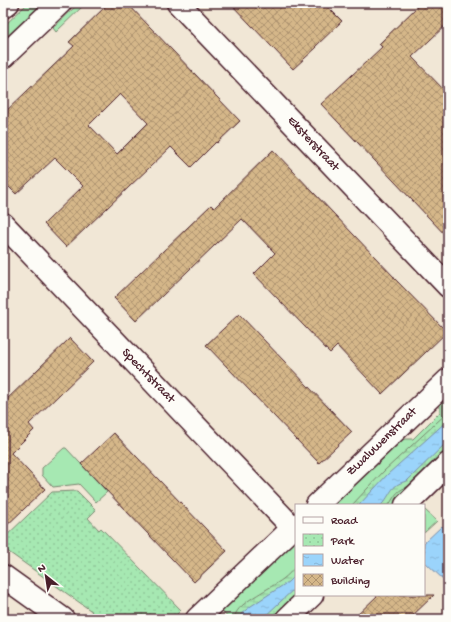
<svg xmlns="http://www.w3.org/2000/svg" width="451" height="622" font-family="'Gochi Hand',sans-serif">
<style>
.green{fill:#a6e8b2;stroke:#78846e}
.wetland{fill:url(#wetland-marsh);stroke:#78846e}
.park{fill:url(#park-dots);stroke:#78846e}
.water{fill:url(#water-ripples);stroke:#7b8ca8}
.building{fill:url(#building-cross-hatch);stroke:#4a1f2b;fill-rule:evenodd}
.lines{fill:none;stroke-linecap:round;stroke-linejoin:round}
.street-casing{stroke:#4a1f2b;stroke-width:25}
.secondary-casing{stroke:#4a1f2b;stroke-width:25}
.street{stroke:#fdfcf7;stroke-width:22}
.secondary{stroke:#fdfcf7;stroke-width:22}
.labels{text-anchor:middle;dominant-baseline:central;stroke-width:3;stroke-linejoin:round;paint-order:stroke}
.street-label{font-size:13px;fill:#4a1f2b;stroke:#fdfcf7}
</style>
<defs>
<pattern id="wetland-marsh" width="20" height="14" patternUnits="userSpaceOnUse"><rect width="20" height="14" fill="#a6e8b2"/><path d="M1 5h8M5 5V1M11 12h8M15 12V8" fill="none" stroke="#90c799"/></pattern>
<pattern id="park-dots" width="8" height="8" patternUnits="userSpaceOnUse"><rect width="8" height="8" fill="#a6e8b2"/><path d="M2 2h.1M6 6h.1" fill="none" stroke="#90c799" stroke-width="1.8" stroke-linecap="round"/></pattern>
<pattern id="water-ripples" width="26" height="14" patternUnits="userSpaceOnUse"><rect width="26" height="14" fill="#9bd4fb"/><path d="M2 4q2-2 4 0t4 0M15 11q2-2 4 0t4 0" fill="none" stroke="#87b6d7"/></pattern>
<pattern id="building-cross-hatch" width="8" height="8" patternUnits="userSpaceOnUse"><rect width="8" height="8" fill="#d5b789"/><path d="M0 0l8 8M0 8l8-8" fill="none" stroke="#af9470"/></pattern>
</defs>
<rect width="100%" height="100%" fill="#f1e7d6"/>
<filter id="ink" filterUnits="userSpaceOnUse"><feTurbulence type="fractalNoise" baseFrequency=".025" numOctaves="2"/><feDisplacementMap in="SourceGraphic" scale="8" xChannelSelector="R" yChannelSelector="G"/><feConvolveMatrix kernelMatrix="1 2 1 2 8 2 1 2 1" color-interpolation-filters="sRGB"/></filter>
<g filter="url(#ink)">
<path class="green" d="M 28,3 L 46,3 L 8,40 L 3,35 L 3,27 Z
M 79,3 L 86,3 L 56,32 L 53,28 Z
M 448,395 L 448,456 L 396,505 L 333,505 L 401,439 L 413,439 L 440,412 L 440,403 Z
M 64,448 L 66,448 L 107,492 L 96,502 L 79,484 L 53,487 L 42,475 L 42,468 Z
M 424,510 L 425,510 L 437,521 L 424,533 Z
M 296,540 L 296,595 L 302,595 L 277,619 L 229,619 L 222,611 Z"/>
<path class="wetland" d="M 448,412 L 448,449 L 410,486 C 397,490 396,494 389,505 L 352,505 L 384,471 Z
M 296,566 L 296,594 L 270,619 L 235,619 C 235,616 235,615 236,613 C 242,601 271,588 283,579 C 288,575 292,571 296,566 Z"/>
<path class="park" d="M 77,491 L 96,510 L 88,518 L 99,530 L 101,528 L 181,610 L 172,619 L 95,619 L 89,615 L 92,611 L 90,610 L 3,548 L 3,539 L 52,492 Z"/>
<path class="water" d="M 448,420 L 448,441 L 407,481 C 389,485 392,495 381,505 L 359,505 L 388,474 Z
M 442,526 L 448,532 L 448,584 L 424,561 L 424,543 Z
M 296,574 L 296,587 L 262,619 L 241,619 L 240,617 L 241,614 L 251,606 L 288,582 Z"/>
<path class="building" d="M 109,3 L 127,3 L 240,121 L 217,143 L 216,142 L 191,167 L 171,147 L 66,247 L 44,224 L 83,186 L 55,158 L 16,194 L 3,181 L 3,114 L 74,46 L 69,42 ZM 120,94 L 148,123 L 117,154 L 89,125 Z
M 230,3 L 324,3 L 342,21 L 315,47 L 316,48 L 293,69 Z
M 421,3 L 448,3 L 448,23 L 412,57 L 448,94 L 448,238 L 321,104 L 382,47 L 379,44 Z
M 273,150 L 394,277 L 394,278 L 447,332 L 382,394 L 337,346 L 330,353 L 254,274 L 275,253 L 242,219 L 136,321 L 114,298 L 211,205 L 214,208 Z
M 239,314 L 352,432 L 319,463 L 206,345 Z
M 70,338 L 93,362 L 29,424 L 34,430 L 11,453 L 45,489 L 3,529 L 3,403 Z
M 114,433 L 227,551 L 194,582 L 81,464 Z
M 378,595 L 434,595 L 409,619 L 353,619 Z"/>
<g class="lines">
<g class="street-casing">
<path id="street" d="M 178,3 L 448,286
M 3,57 L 60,3
M 3,224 L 293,528
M 317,505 L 448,380
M 406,505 L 448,464
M 3,576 L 63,619
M 197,619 L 296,525
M 287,619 L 312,595"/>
</g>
<g class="secondary-casing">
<path id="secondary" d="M 3,7 L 8,3"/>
</g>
<use href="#street" class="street"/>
<use href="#secondary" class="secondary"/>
</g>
</g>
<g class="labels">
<g class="street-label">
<text transform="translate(313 144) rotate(47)">Eksterstraat</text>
<text transform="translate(148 376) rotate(46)">Spechtstraat</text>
<text transform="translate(382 442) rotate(-44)">Zwaluwenstraat</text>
</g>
</g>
<rect width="451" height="622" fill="none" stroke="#fdfcf7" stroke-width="16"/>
<rect x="8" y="8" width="435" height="606" fill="none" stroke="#4a1f2b" stroke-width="1.5" filter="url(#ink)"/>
<rect x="295" y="504" width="130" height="92" fill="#fdfcf7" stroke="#b5a4a5"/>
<rect x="303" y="517" width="20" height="6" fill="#fdfcf7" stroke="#b5a4a5"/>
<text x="331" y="524" font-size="12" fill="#4a1f2b">Road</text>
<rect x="303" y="534" width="20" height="12" fill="url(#park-dots)" stroke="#b5a4a5"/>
<text x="331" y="544" font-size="12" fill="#4a1f2b">Park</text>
<rect x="303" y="554" width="20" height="12" fill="url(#water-ripples)" stroke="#b5a4a5"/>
<text x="331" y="564" font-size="12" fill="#4a1f2b">Water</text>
<rect x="303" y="574" width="20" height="12" fill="url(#building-cross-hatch)" stroke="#b5a4a5"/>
<text x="331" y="584" font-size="12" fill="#4a1f2b">Building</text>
<g transform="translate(46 576) rotate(330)" stroke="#fdfcf7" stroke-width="3" paint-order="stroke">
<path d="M0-3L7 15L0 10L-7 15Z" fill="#4a1f2b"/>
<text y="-6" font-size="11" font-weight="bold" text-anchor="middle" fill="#4a1f2b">N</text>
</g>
</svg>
